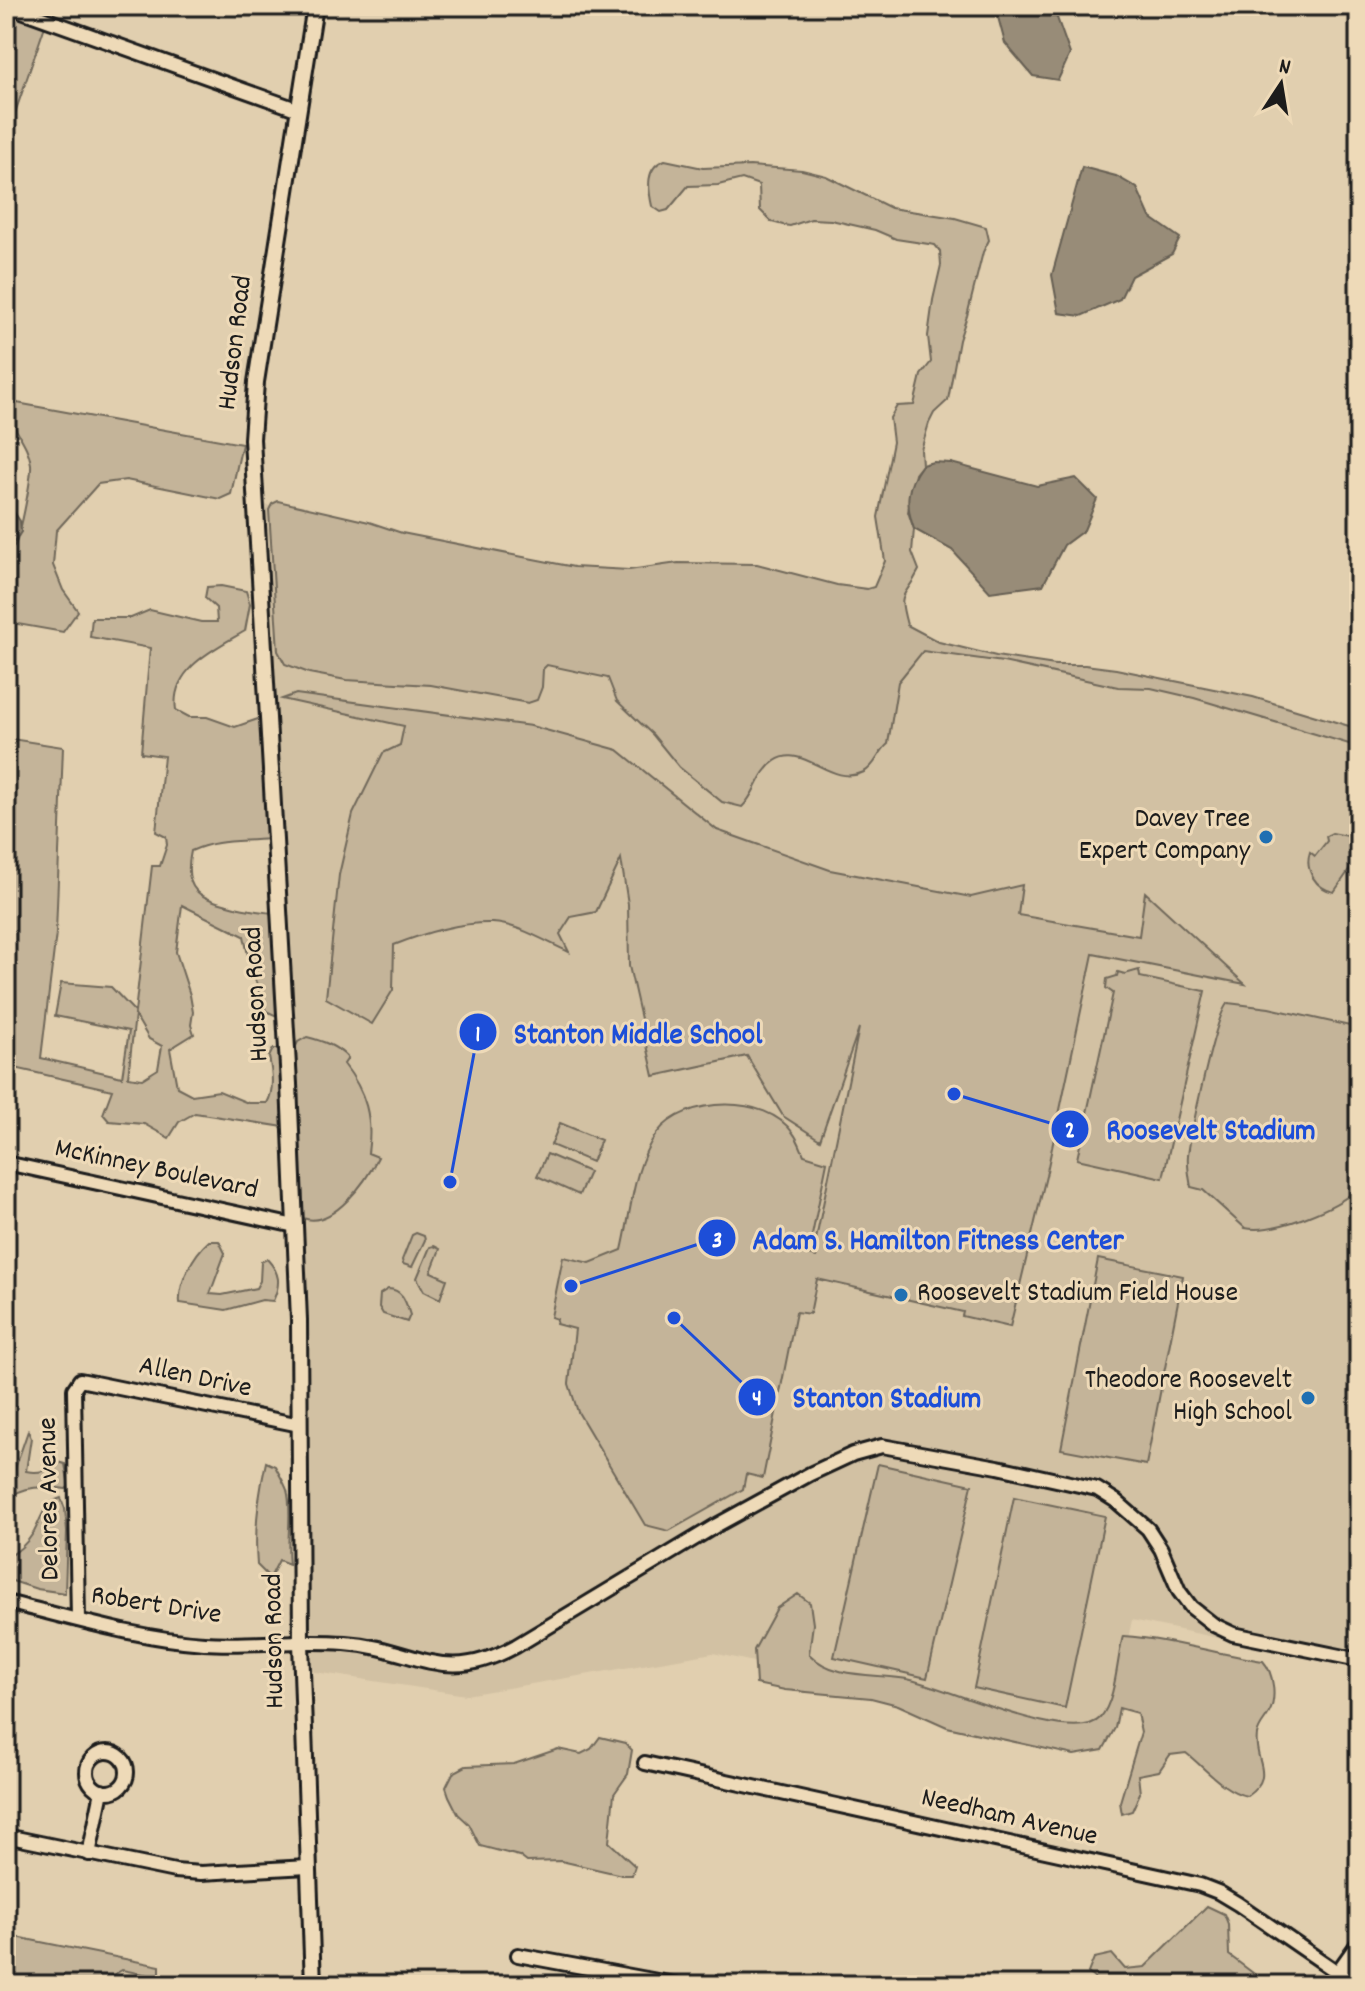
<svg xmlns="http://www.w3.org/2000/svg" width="1365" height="1991" font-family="Dekko,sans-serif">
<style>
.built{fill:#d2c1a3}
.green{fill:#c4b499;stroke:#70685a;stroke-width:2;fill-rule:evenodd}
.water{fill:#988c78;stroke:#665f53;stroke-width:2}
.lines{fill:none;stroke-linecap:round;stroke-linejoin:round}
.minor-casing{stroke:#1c1c1c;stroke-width:18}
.tertiary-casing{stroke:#1c1c1c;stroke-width:20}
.primary-casing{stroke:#1c1c1c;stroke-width:24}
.minor{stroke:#eedab8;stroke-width:12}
.tertiary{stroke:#eedab8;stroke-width:14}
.primary{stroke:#eedab8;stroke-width:18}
.poi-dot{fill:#1f6fb2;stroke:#eedab8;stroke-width:3}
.labels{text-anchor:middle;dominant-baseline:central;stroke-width:6;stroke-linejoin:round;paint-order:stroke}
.street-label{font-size:28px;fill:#1c1c1c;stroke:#eedab8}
.poi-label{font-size:28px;fill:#1c1c1c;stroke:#eedab8;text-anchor:end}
.leader{fill:none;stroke:#1d4ed8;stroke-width:3}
.callout-dot{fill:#1d4ed8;stroke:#eedab8;stroke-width:3}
.mark-label{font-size:24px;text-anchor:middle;font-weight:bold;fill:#fff}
.callout-label{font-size:30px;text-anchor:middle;font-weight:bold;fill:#1d4ed8;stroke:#eedab8;stroke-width:6;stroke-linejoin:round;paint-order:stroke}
</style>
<rect width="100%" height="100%" fill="#e1cfaf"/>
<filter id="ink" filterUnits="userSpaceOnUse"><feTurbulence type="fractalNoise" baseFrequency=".0125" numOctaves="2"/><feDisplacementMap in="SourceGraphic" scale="16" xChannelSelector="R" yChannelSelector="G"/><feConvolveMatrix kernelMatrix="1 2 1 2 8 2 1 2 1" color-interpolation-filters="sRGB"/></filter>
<g filter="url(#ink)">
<path class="built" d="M 260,504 L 997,656 L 1055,665 L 1085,665 L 1116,669 L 1253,697 L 1359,729 L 1359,1669 L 1320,1659 L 1132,1620 L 1106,1740 L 713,1653 L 466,1695 L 302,1670 L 300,1425 Z"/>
<path class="green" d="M 15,13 L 46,23 L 6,139 L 6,26 Z
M 665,160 L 703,168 L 750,166 L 802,170 L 826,176 L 891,208 L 955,218 L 986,227 L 989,240 L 983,252 L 967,316 L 959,340 L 948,400 L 934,413 L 929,423 L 921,450 L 922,465 L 915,474 L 908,512 L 914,529 L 912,552 L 919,570 C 904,601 897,588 907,625 L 939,642 L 996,656 L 1055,665 L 1085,665 L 1116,669 L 1253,697 L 1359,729 L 1359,747 L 1194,698 L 1151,688 L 1118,687 L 1003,662 L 923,651 L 898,682 L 888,744 C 878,752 876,766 864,772 C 830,788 804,742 775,761 C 758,772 756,794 742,807 L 722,802 L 679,767 L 653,735 L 617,701 L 608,678 L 547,665 L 543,669 L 542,687 L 537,700 L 528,703 L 431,685 L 346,680 L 309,673 L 285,664 L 278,651 L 269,510 L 272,504 L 278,501 L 369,522 L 402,533 L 574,567 L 629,570 L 678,563 L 757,564 L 837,585 L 867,589 L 874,587 L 885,561 L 878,517 L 893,442 L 890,418 L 897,406 L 914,405 L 921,375 L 931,362 L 928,336 L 933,300 L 941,265 L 940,251 L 935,245 L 896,239 L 875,230 L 831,220 L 811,219 L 790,226 L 783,225 L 772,222 L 760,210 L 759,185 L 742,179 L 718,185 L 688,186 L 668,210 L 661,212 L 652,206 C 648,188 645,167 665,160 Z
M 6,401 L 242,444 L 231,494 L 220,499 L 126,480 L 98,484 L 56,531 L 53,565 L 63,590 L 78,611 L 63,632 L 6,622 L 6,554 C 7,553 14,546 15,545 C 21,533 32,476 31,464 C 28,440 6,423 6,401 Z
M 221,586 L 246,591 L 250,604 L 245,631 C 214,649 170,669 176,710 L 189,717 L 207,717 L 235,727 L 261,718 L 268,839 C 241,842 216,839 191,851 C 182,892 200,898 235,907 C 249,910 260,912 274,913 L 279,1017 L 266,1011 L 250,965 L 244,936 L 182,905 L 176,952 L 190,995 L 193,1012 L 191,1025 L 194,1034 L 170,1049 L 177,1087 L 192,1095 L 219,1091 L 248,1103 L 267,1103 C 275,1090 272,1071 269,1057 L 273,1049 L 280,1049 L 284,1127 L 195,1113 L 179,1122 L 169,1138 L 144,1124 L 109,1121 L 103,1114 L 112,1090 L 6,1066 L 6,750 L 12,739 L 63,747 L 56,933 L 41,1058 L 122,1077 L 129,1031 L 55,1016 L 61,983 L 111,987 L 135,1012 L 152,866 L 160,866 L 167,845 L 166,837 L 156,832 L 164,756 L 141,753 L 150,648 L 90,637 L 92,618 L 131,618 L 150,610 L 201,622 L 217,622 L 216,608 L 205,598 L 207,587 ZM 135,1015 L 149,1039 L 162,1046 L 158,1069 L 142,1079 L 128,1077 Z
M 296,694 L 531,726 L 618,750 L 717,830 L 830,870 L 971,897 L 1022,885 L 1018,915 L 1139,936 L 1145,892 L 1245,984 L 1093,954 L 1046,1176 L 1010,1327 L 962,1316 L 963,1312 L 817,1279 L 810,1314 L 796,1312 L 763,1478 L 746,1474 L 743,1489 L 669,1531 L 645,1525 L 578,1412 L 569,1384 L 575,1329 L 556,1324 L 557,1319 L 551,1317 L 563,1257 L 590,1263 L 622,1250 C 631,1213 633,1165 657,1133 C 685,1096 766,1094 793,1133 C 798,1139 801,1148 804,1155 L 827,1162 L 808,1255 L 817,1257 L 813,1254 L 859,1028 L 820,1140 L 783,1116 L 747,1056 L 654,1076 L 629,966 L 628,904 L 621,859 L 596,912 L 571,917 L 560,934 L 569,952 C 546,942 518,924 492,923 C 459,922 424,933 394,945 L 393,990 L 372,1024 L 326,998 L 339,875 L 353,814 L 383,753 L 400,745 L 404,726 L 282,699 Z
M 1332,833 L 1359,838 L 1359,856 L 1334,892 C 1316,889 1304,870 1310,852 L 1315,856 L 1327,841 L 1326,836 Z
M 1139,970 L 1140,977 L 1205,991 L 1163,1178 L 1077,1159 L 1113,993 L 1106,988 L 1107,979 L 1117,976 L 1118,972 L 1125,974 Z
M 1228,1003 L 1269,1008 L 1359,1028 L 1359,1188 C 1336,1208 1275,1234 1245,1228 L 1203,1190 L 1191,1187 C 1189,1176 1187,1166 1188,1155 C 1191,1133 1216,1012 1228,1003 Z
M 307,1037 C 323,1041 337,1046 348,1058 L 344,1064 C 366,1092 373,1118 368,1153 L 378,1157 C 367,1180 333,1229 303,1218 L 294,1050 L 298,1042 Z
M 560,1123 L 601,1140 L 592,1162 L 551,1145 Z
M 547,1154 L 589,1172 L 579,1195 L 537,1176 Z
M 416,1233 L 424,1236 L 425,1240 L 412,1267 L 403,1264 L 402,1260 L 412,1235 Z
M 209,1241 L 219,1241 L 225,1253 L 210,1294 L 222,1295 L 256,1288 L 260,1281 L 261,1262 L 267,1259 C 280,1273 281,1283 273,1301 L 262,1300 L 226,1310 L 180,1303 C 178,1282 194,1254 209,1241 Z
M 434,1246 L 440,1249 L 431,1272 L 447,1279 L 440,1299 L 424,1291 L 417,1278 L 430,1247 Z
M 1098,1259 L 1183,1276 L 1146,1465 L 1061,1449 Z
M 388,1289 C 403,1289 406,1303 410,1315 L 407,1322 L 383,1314 L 379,1307 L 380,1294 Z
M 28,1431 L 31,1438 L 26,1471 C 39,1474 47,1471 58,1462 L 65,1464 L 69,1486 L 66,1489 C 45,1486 23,1485 6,1500 L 6,1474 L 12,1477 Z
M 266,1462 L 275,1466 C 279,1474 284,1482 287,1490 C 293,1511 286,1541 289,1564 L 279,1560 L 270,1578 L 257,1565 C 254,1529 258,1497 266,1462 Z
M 878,1464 L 972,1485 L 927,1678 L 834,1657 Z
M 1014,1497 L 1105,1516 L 1065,1708 L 974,1688 Z
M 61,1498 L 65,1509 L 67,1531 L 65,1593 L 37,1589 L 6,1579 L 6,1558 C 18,1552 27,1543 34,1532 C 42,1517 43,1504 61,1498 Z
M 798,1594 L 810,1603 L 813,1624 L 809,1654 C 834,1680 875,1673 907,1679 C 944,1686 1073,1747 1100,1718 C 1116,1701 1117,1658 1123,1636 C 1171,1639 1216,1654 1263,1661 C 1274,1673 1277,1699 1269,1713 C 1265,1721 1259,1725 1257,1735 C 1253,1762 1277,1775 1247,1796 C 1223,1791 1205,1768 1186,1753 L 1170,1755 L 1159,1771 L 1138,1775 L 1140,1793 L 1132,1811 L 1122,1814 L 1120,1802 L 1141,1732 L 1137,1713 L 1119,1708 L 1115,1728 L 1103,1750 L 1074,1755 L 947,1727 L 898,1705 L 871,1698 L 785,1690 L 756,1684 L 754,1650 L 777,1608 Z
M 600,1737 L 625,1743 L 632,1750 L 628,1774 L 614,1794 L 609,1842 L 635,1866 L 632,1875 L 622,1875 L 561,1861 L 527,1862 L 519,1856 L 480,1846 L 469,1824 L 458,1814 L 449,1796 L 446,1787 L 453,1773 L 466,1766 L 514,1764 L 558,1749 L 581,1754 L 591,1749 Z
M 1207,1906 L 1224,1914 L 1228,1924 L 1229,1955 L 1269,1985 L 1102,1985 L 1088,1973 L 1094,1958 L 1112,1954 L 1125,1969 L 1145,1967 Z
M 6,1935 L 160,1966 L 160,1977 L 122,1970 L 96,1985 L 6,1985 Z"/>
<path class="water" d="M 995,6 L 1050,6 L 1056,15 L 1070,54 L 1058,80 L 1033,76 L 1005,43 Z
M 1082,167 L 1116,176 L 1137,188 L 1150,217 L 1180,238 L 1172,254 L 1131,276 L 1120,299 L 1081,316 L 1059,313 L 1052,275 Z
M 933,462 L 951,463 L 1037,486 L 1076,478 L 1097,499 L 1084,530 L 1064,545 L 1043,585 L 990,592 L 952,550 L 914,529 C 905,504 906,486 922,465 Z
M 6,500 L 20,521 L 21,532 L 6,554 Z"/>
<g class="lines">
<g class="minor-casing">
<path id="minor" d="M 8,6 L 299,110
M 6,1163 L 295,1226
M 6,1602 C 69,1617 139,1639 204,1643 C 251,1646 298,1639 345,1643 C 417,1648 441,1687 516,1646 L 717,1525 L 810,1474 L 853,1454 L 882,1446 L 998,1467 L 1097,1489 L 1116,1501 L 1148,1529 L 1161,1549 L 1179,1591 L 1191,1607 L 1214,1625 L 1233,1634 L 1359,1660
M 78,1619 L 74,1389 L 80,1380 L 300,1425
M87 1772a20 20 0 1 1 40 0a20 20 0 1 1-40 0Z
M 645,1763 L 1200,1885 L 1218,1892 L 1238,1904 L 1340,1974
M 6,1836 L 175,1871 L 201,1873 L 308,1867
M 89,1854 L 102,1791
M 518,1955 L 679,1985"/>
</g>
<g class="tertiary-casing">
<path id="tertiary" d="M 313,1985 L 301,1643 L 299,1320 L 289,1084 L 252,439 L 256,382 L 315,6"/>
</g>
<g class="primary-casing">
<path id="primary" d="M 1332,1985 L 1359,1947"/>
</g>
<use href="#minor" class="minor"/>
<use href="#tertiary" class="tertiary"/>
<use href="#primary" class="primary"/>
</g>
</g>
<g class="poi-dot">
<circle cx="1266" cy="837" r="8"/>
<circle cx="901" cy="1295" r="8"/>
<circle cx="1308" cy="1398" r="8"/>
</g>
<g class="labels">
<g class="street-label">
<text transform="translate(237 343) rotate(-83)">Hudson Road</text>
<text transform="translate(258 994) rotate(-93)">Hudson Road</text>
<text transform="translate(156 1171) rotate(12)">McKinney Boulevard</text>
<text transform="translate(195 1379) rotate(12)">Allen Drive</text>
<text transform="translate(51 1499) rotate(-91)">Delores Avenue</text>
<text transform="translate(156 1607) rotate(9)">Robert Drive</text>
<text transform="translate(276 1641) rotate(-91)">Hudson Road</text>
<text transform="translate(1009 1819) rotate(13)">Needham Avenue</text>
</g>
<g class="poi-label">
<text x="1250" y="821">Davey Tree<tspan x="1250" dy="32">Expert Company</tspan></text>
<text x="917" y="1295" text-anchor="start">Roosevelt Stadium Field House</text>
<text x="1292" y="1382">Theodore Roosevelt<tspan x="1292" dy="32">High School</tspan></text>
</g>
</g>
<path class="leader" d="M450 1182L478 1032M954 1094L1070 1129M571 1286L717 1238M674 1318L757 1397"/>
<g class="callout-dot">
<circle cx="450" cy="1182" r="8"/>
<circle cx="954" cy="1094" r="8"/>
<circle cx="571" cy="1286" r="8"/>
<circle cx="674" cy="1318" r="8"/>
<circle cx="478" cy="1032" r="20"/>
<circle cx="1070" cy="1129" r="20"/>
<circle cx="717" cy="1238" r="20"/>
<circle cx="757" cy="1397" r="20"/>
</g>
<g class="mark-label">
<text x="478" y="1041">1</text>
<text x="1070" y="1137">2</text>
<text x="717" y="1247">3</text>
<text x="757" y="1405">4</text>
</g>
<g class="callout-label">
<text x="638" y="1043">Stanton Middle School</text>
<text x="1211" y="1139">Roosevelt Stadium</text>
<text x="938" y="1249">Adam S. Hamilton Fitness Center</text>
<text x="887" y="1407">Stanton Stadium</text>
</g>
<rect width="1365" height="1991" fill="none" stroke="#eedab8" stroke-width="32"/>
<rect x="16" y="16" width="1333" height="1959" fill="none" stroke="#1c1c1c" stroke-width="3" filter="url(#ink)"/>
<g transform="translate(1281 84) rotate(12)" stroke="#eedab8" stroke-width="6" paint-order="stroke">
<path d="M0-6L14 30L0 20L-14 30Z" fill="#1c1c1c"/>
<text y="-12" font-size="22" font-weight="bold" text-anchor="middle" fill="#1c1c1c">N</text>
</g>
</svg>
